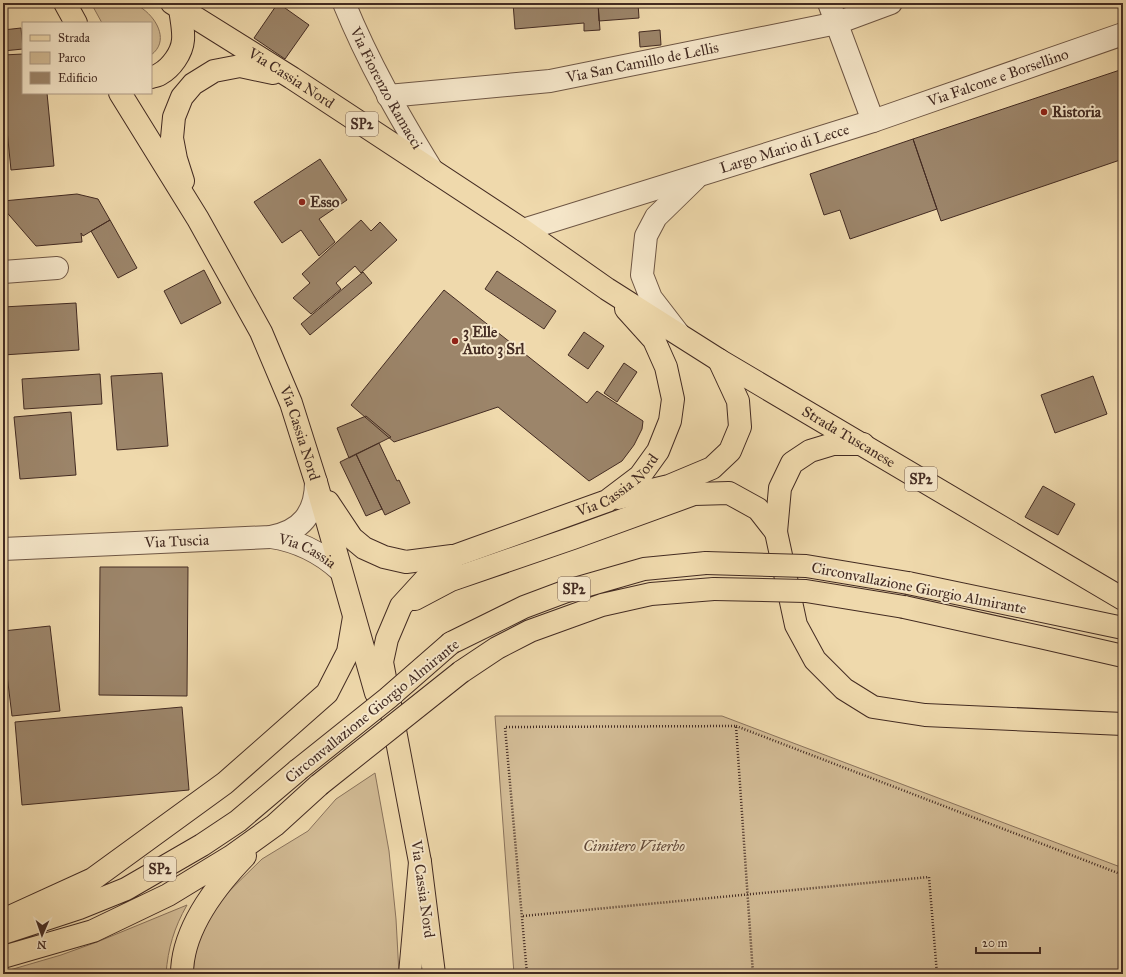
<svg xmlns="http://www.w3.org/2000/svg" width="1126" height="977" font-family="'IM FELL Great Primer',serif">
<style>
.green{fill:#d2bb95;stroke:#8a735c}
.building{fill:#9c856a;stroke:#432b22}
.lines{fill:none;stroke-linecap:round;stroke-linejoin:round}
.street-casing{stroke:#6e5644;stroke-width:24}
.primary-casing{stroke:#432b22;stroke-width:24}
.highway-casing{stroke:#432b22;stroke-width:24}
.path{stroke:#432b22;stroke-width:2.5;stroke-dasharray:1 2;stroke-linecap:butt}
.street{stroke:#f5e6c9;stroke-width:22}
.primary{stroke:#efd9ac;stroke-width:22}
.highway{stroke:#efd9ac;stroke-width:22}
.highway-bridge-casing{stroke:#432b22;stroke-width:24;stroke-linecap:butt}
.highway-bridge{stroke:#efd9ac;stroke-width:22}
.poi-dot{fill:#8f2418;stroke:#f5e6c9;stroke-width:1.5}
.labels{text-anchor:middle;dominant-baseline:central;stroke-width:4;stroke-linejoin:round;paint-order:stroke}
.shield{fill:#f5e6c9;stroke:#786354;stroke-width:1}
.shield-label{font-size:14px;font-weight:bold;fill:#432b22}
.street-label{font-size:15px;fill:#432b22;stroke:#f5e6c9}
.poi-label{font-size:15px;font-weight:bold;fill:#432b22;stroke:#f5e6c9;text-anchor:start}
.park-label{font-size:15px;font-style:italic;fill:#604839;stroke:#f5e6c9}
</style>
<rect width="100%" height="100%" fill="#efd9ac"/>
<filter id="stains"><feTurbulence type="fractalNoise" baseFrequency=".005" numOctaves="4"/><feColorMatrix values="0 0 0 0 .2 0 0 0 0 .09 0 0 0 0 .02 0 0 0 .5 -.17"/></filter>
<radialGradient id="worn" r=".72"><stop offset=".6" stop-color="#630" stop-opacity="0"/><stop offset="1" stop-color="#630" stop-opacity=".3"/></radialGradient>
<path class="green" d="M 91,3 C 99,3 129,1 135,3 C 138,4 140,7 143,9 C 158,20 169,42 151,55 L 151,23 L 102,23 Z
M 495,716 L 722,716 L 1123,868 L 1123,974 L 514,974 Z
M 375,773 L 389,851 L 396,919 L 399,974 L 193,974 L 195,953 L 200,934 L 218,902 L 262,859 L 308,831 L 336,799 Z
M 187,905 C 174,928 168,948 166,974 L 3,974 L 3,972 L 61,955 L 97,942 Z"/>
<path class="building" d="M 278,3 L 309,25 L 285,59 L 254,38 Z
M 513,3 L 598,3 L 600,30 L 584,31 L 584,23 L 515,29 Z
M 598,3 L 638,3 L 639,18 L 599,21 Z
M 21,28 L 23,49 L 3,51 L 3,30 Z
M 660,30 L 661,45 L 640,47 L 639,32 Z
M 23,54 L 23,93 L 47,93 L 54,166 L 11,170 L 3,90 L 3,55 Z
M 1123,69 L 1123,159 L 941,221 L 913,139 Z
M 913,139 L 937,209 L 850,239 L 840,210 L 824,215 L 810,174 Z
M 320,159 L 347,200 L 319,219 L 335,242 L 319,256 L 301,230 L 282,243 L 254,202 Z
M 77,194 L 98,199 L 110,220 L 83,236 L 81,233 L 82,242 L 36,246 L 3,208 L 3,201 Z
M 110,220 L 137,268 L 118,278 L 91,231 Z
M 361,220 L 371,231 L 380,222 L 397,240 L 361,273 L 355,266 L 336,283 L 341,289 L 311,314 L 293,298 L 310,283 L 302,274 Z
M 204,270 L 221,303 L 181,324 L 164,291 Z
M 497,271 L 556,311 L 544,329 L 485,289 Z
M 363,272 L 372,283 L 310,335 L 301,324 Z
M 444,290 L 587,403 L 597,391 L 643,421 L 642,429 L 634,445 L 622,461 L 589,481 L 498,407 L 394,442 L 351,405 Z
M 76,303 L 79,350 L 3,355 L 3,307 Z
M 584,332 L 604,346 L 588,369 L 568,355 Z
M 624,363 L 637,372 L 617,402 L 604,393 Z
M 162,373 L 168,446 L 117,450 L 111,376 Z
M 100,374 L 102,404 L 24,409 L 22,379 Z
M 1093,376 L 1107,414 L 1055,433 L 1041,395 Z
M 71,412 L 76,475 L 20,479 L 14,417 Z
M 366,416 L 391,437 L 349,458 L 337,428 Z
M 379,443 L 397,481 L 399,480 L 410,503 L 385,515 L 356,454 Z
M 356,454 L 382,509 L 366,516 L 340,462 Z
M 1043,486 L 1075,504 L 1058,535 L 1025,517 Z
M 100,567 L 188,567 L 187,696 L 99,695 Z
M 50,626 L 60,711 L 12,716 L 3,642 L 3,631 Z
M 182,707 L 189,790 L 22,805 L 15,722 Z"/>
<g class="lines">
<g class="street-casing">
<g id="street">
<path id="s1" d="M 344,3 C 368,62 399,116 432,170"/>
<path d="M 829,3 L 873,121"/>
<path id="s2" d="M 388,96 L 550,81 L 837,23 L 891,3"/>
<path id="s3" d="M 523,230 L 873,121 L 1123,34"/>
<path d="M 3,272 L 57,268"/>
<path d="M 678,333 L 651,298 L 642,275 L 646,236 L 656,217 L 695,179"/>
<path id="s4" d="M 271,537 C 298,541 320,552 340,570"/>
<path id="s5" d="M 3,549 L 270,537 C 301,532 316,513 316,482"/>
</g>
</g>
<g class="primary-casing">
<g id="primary">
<path d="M 65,3 L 76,23"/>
<path id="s6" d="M 172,3 L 292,78 L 523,230 L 607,289 L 719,360 L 1123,599"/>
<path d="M 151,77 C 154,76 158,76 160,74 C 171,68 182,53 183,40 C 184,30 181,18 180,8"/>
<path id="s7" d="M 120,93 L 198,219 L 261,332 L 291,403 L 316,482 L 376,693"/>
<path d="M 183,181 L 176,159 L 172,138 L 174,117 L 182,97 L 193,84 L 214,71 L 240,66 L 273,73"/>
<path d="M 618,498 L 669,486 L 712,468 L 730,451 L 740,427 L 738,401 L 719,360"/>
<path d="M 328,502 L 352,538 L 364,548 L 384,557 L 406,562 L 452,556"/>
<path d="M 776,532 L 780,488 L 792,463 L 810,451 L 833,444 L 863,444"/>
<path d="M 415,599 L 451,580 L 573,538 L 694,494 L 729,493 L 758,509 L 776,532"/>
<path id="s8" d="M 434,974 L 420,862 L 382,662 L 387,639 L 401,606 L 433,571 L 457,555 L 607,501 L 640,476 L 658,451 L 670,421 L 673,399 L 666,367 L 654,340 L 626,309"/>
</g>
</g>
<g class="highway-casing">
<path id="highway" d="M 776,532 L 796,625 L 815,660 L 844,689 L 873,707 L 925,715 L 1123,724
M 908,583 L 1123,628
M 904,607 L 1040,637 L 1123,656
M 451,643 L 524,607 L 564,592 L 644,569 L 706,563
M 461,672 L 497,648 L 530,631 L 602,605 L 651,594 L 714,589
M 3,920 L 93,879 L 225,783 L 327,693 L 348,652 L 354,617
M 3,933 L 79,908 L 126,889 L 202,845 L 238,821 L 298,770
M 3,957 L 93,931 L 168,895 L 232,856 L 275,825 L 319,785
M 182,974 C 182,930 216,886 245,856
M 410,974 L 420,862"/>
</g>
<path class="path" d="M 736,726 L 1123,875
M 523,916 L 929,877 L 937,974
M 527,974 L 505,727 L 736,726 L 753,974
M 1067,974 L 1123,970"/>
<use href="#street" class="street"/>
<use href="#primary" class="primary"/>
<use href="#highway" class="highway"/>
<g class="highway-bridge-casing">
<path id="highway-bridge" d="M 706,563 L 806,566 L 908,583
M 714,589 L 806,591 L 904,607
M 298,770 L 388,698 L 451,643
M 319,785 L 461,672"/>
</g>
<use href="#highway-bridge" class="highway-bridge"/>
</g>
<g class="poi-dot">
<circle cx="1044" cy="112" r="4"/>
<circle cx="302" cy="202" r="4"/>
<circle cx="455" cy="341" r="4"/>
</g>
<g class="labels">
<g class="shield">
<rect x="346" y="112" width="32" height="24" rx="3"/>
<rect x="905" y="467" width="32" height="24" rx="3"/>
<rect x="558" y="577" width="32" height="24" rx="3"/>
<rect x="144" y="857" width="32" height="24" rx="3"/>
</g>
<g class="shield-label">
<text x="362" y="124">SP2</text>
<text x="921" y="479">SP2</text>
<text x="574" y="589">SP2</text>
<text x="160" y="869">SP2</text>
</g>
<g class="street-label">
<text stroke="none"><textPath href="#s2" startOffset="257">Via San Camillo de Lellis</textPath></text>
<text stroke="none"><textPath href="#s3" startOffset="499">Via Falcone e Borsellino</textPath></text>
<text stroke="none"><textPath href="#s6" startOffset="141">Via Cassia Nord</textPath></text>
<text stroke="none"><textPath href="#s1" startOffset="95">Via Fiorenzo Ramacci</textPath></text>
<text stroke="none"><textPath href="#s3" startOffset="274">Largo Mario di Lecce</textPath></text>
<text stroke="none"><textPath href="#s7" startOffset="386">Via Cassia Nord</textPath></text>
<text stroke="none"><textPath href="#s6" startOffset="804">Strada Tuscanese</textPath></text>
<text stroke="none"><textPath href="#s8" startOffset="629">Via Cassia Nord</textPath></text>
<text stroke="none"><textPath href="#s5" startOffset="174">Via Tuscia</textPath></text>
<text stroke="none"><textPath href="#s4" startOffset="39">Via Cassia</textPath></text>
<text transform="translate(919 588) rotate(11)">Circonvallazione Giorgio Almirante</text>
<text transform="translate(372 711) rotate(-39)">Circonvallazione Giorgio Almirante</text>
<text transform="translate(423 889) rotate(82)">Via Cassia Nord</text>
</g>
<g class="poi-label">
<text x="1052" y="112">Ristoria</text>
<text x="310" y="202">Esso</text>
<text x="463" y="332">3 Elle<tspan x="463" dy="17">Auto 3 Srl</tspan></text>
</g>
<g class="park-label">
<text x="634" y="846">Cimitero Viterbo</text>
</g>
</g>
<rect width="1126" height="977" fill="none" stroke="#efd9ac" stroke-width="16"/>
<rect x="4" y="4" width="1118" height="969" fill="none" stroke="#432b22" stroke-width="2"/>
<rect x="8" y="8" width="1110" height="961" fill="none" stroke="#432b22"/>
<rect x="22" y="22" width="130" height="72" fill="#f5e6c9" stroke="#ae9b86"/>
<rect x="30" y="35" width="20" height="6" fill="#efd9ac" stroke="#ae9b86"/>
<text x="58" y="42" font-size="12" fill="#432b22">Strada</text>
<rect x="30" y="52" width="20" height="12" fill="#d2bb95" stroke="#ae9b86"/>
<text x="58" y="62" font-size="12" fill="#432b22">Parco</text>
<rect x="30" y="72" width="20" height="12" fill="#9c856a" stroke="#ae9b86"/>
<text x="58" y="82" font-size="12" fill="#432b22">Edificio</text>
<g transform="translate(42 935) rotate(182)" stroke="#f5e6c9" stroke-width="3" paint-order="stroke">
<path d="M0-3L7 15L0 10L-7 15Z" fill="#432b22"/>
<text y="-6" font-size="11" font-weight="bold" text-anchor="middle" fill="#432b22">N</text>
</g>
<path d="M976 947v6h64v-6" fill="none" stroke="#432b22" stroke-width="2"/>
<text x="982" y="947" font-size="12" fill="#432b22" stroke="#f5e6c9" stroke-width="3" paint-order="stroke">20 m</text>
<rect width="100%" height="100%" filter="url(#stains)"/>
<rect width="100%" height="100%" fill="url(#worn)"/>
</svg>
